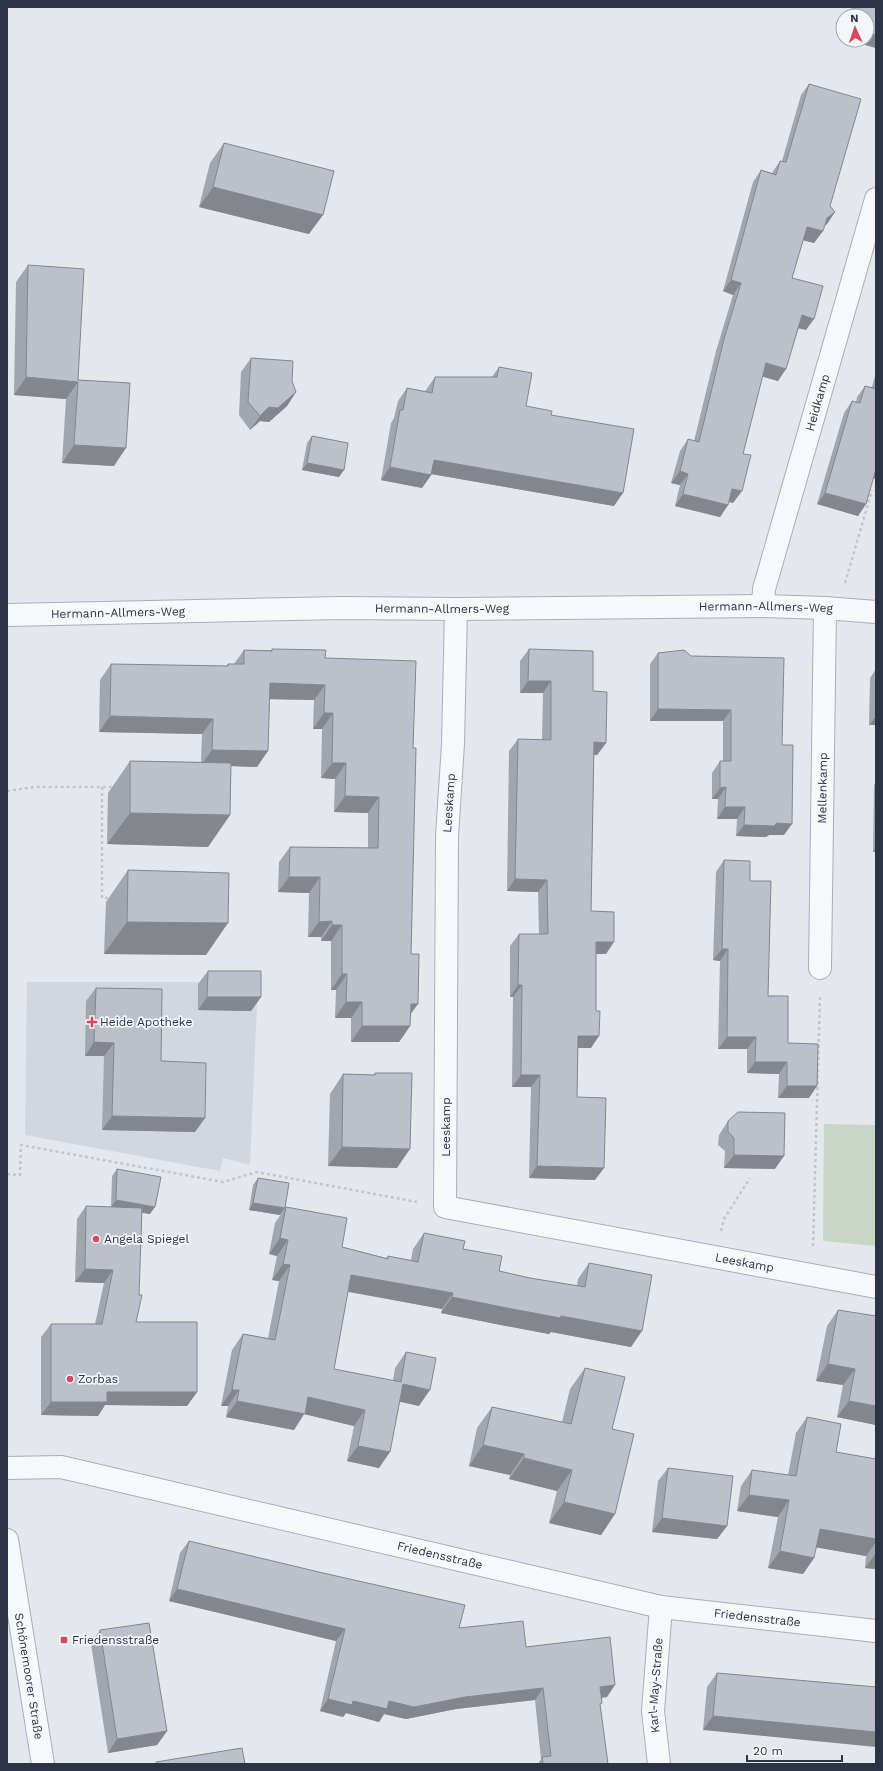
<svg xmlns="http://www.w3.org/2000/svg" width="883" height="1771" font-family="'Work Sans',sans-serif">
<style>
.built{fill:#d2d6de}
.green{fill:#c9d6c5}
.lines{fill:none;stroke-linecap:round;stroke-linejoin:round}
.minor-casing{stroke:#a9aeb7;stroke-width:24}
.tertiary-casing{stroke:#a9aeb7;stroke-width:24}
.path{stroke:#c2c5cb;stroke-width:2.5;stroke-dasharray:3 3;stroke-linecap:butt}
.minor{stroke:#f7f8fa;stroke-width:22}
.tertiary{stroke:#f7f8fa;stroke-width:22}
.wall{fill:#a1a5ae}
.shaded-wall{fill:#83868d}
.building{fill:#bbc0ca;stroke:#83868d}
.poi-dot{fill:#d1495b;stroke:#f4f6f9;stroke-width:1.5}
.labels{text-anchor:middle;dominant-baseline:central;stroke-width:3.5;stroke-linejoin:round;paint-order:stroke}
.street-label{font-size:12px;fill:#2b3445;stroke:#f4f6f9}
.poi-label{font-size:12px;fill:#2b3445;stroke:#f4f6f9;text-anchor:start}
</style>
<rect width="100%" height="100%" fill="#e4e7ec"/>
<path class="built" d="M 27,982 L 258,982 L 250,1165 L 223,1158 L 220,1171 L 25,1135 Z"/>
<path class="green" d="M 824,1124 L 876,1125 L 876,1246 L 823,1241 Z"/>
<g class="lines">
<g class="minor-casing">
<g id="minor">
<path id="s1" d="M 763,606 L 764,589 L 876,199"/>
<path id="s2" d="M 456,609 L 453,744 L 447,836 L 445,1207 L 876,1287"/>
<path id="s3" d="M 7,615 L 342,608 L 456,609 L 763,606 L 825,608 L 876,612"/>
<path id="s4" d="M 820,968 L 825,608"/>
<path id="s5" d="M 7,1468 L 61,1467 L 661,1607 L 876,1631"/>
<path id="s6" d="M 659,1764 L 653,1711 L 661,1607"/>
</g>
</g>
<g class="tertiary-casing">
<g id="tertiary">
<path id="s7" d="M 7,1540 L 43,1764"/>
</g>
</g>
<path class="path" d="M 845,583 L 872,490
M 102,787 L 102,898 L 112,898
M 7,791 L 34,787 L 115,787
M 7,1174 L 20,1175 L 21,1145 L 223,1182 L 257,1172 L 417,1202
M 721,1231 L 724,1219 L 750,1178
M 813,1246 L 820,996"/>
<use href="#minor" class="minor"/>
<use href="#tertiary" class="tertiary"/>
</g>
<path class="wall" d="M 852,7 L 876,7 L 876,48 L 848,40 L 867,16 L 849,16 Z
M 809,84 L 830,206 L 835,212 L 827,224 L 824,226 L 814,243 L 803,240 L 792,278 L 806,330 L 799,328 L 778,381 L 762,376 L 743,454 L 733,503 L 729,502 L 728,505 L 720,517 L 675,506 L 680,485 L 671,483 L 680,451 L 688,439 L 694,441 L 716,351 L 733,295 L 723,291 L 753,182 L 761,170 L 772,173 L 780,161 L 782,161 L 801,95 Z
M 224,143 L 309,234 L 199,207 L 210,163 Z
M 28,265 L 114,466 L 62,463 L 66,399 L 14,395 L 16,282 Z
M 251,358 L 292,381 L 296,392 L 287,406 L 269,422 L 260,421 L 250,430 L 239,415 L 241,372 Z
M 499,367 L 526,406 L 551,415 L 614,506 L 432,474 L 422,488 L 381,480 L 391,423 L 394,418 L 398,401 L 407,388 L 425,391 L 426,390 L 435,377 L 492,377 Z
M 876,372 L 876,479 L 873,478 L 866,504 L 858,516 L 817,504 L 844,413 L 852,401 L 856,402 L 857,397 L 865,386 L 872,387 Z
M 312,436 L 339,477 L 302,470 L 307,443 Z
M 272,649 L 325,658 L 413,748 L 410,1026 L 399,1042 L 351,1042 L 351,1018 L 335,1018 L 336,990 L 331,990 L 331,941 L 321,941 L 321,937 L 308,937 L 309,893 L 278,892 L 279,862 L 290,847 L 368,848 L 368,813 L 334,812 L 335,779 L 321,778 L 322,729 L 313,729 L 314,700 L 269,699 L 257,767 L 231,766 L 230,815 L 208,847 L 107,844 L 108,793 L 130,761 L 201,762 L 202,734 L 99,732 L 100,680 L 111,664 L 226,666 L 228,664 L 234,664 L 244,650 L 271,650 Z
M 529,649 L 593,691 L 606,743 L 597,755 L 594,755 L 591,911 L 606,954 L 596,954 L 591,1048 L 578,1048 L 577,1097 L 595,1180 L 529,1178 L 531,1087 L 512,1087 L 513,997 L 510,997 L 510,946 L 519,934 L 539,934 L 538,892 L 507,891 L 509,751 L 518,739 L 542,740 L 543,693 L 520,693 L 520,661 Z
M 658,653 L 782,745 L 784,835 L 769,835 L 766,837 L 736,836 L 737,819 L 717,819 L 718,799 L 712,799 L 712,773 L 720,761 L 723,761 L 723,721 L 650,721 L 650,664 Z
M 876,669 L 876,725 L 869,725 L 870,678 Z
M 876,782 L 876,852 L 873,852 L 874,785 Z
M 724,860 L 750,881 L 768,996 L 788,1043 L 809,1098 L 778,1098 L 779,1074 L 747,1073 L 747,1049 L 718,1049 L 720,961 L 713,960 L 716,872 Z
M 128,870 L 206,955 L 104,954 L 106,902 Z
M 208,971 L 261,997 L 251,1011 L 198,1010 L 198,984 Z
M 96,988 L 161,1061 L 195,1132 L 102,1130 L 104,1056 L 85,1056 L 86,1001 Z
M 876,1015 L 876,1062 L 875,1061 Z
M 375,1073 L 397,1168 L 328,1166 L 330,1094 L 343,1074 L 374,1075 Z
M 728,1121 L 775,1169 L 724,1168 L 725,1151 L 718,1145 L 719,1135 Z
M 117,1169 L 150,1214 L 142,1213 L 136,1322 L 197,1392 L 187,1406 L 105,1405 L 98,1416 L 41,1415 L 41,1337 L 51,1324 L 95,1324 L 104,1283 L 75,1282 L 77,1219 L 86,1206 L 111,1207 L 112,1176 Z
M 258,1178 L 285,1208 L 280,1215 L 249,1210 L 253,1185 Z
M 286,1207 L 342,1247 L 386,1258 L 388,1256 L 411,1260 L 413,1249 L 424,1233 L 463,1249 L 499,1271 L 530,1278 L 577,1286 L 578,1279 L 589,1263 L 631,1347 L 551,1332 L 549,1334 L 496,1324 L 441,1313 L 442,1309 L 348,1292 L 334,1369 L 393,1381 L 395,1368 L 406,1352 L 419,1406 L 400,1401 L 379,1468 L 347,1461 L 354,1426 L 304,1414 L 294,1430 L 226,1417 L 228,1406 L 221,1406 L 232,1350 L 243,1334 L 268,1338 L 279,1281 L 272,1280 L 277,1256 L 269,1254 L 275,1223 Z
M 838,1310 L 876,1316 L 876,1425 L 837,1417 L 843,1385 L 816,1381 L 827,1326 Z
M 585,1368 L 612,1429 L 615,1514 L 601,1535 L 549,1523 L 557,1491 L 509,1479 L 510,1475 L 469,1466 L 477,1428 L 492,1407 L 562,1422 L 570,1389 Z
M 807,1417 L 836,1452 L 876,1459 L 876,1458 L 876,1569 L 865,1568 L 866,1556 L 816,1547 L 814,1558 L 803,1574 L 768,1568 L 778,1517 L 737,1511 L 741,1486 L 752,1470 L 788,1475 L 796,1433 Z
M 668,1468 L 727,1526 L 717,1539 L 652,1532 L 658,1481 Z
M 189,1541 L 459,1628 L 526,1647 L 607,1697 L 601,1698 L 600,1706 L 608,1764 L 538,1764 L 541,1759 L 535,1700 L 456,1709 L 406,1719 L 384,1714 L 379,1722 L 346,1713 L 343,1717 L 320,1711 L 336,1641 L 169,1601 L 180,1553 Z
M 100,1630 L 167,1731 L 157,1745 L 108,1753 L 91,1644 Z
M 717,1673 L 876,1687 L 703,1730 L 707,1687 Z"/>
<path class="shaded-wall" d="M 867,33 L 876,35 L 876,48 L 848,40 L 867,40 Z
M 213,187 L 323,215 L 309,234 L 199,207 Z
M 835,212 L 827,224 L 818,230 L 827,218 Z
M 807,227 L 823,231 L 814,243 L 798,239 Z
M 731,280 L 741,283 L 733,295 L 723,291 Z
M 802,315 L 814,319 L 806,330 L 794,327 Z
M 766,363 L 786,369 L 778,381 L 757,375 Z
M 26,377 L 78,382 L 66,399 L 14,395 Z
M 296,392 L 287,406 L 269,422 L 260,421 L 250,430 L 260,416 L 269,407 Z
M 74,445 L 126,448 L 114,466 L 62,463 Z
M 434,460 L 623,493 L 614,506 L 425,473 Z
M 307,463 L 344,470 L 339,477 L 302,470 Z
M 876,466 L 876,479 L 869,476 Z
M 390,467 L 431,475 L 422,488 L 381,480 Z
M 680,471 L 688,474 L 680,485 L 671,483 Z
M 732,489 L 742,491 L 733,503 L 724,500 Z
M 825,493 L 866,504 L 858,516 L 817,504 Z
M 683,494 L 728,505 L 720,517 L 675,506 Z
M 528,681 L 551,681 L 543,693 L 520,693 Z
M 270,683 L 325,685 L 314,700 L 259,699 Z
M 658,709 L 731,710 L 723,721 L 650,721 Z
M 324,713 L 333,713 L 322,729 L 313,729 Z
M 110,716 L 213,719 L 202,734 L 99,732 Z
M 876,716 L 876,725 L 869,725 Z
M 594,742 L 606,743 L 597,755 L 585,754 Z
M 212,750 L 268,751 L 257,767 L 201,765 Z
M 332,763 L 346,763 L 335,779 L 321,778 Z
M 726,787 L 718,799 L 712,799 L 720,788 Z
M 345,796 L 379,797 L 368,813 L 334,812 Z
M 725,807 L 745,807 L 737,819 L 717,819 Z
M 130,813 L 230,815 L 208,847 L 107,844 Z
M 777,823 L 792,824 L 784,835 L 769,835 L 766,837 L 736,836 L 744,825 Z
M 876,847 L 876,852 L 873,852 Z
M 289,877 L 320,877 L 309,893 L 278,892 Z
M 515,879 L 547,880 L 538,892 L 507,891 Z
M 332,921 L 321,937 L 308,937 L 319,922 Z
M 127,922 L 228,923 L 206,955 L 104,954 Z
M 332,925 L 342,925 L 331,941 L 321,941 Z
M 596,942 L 614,942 L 606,954 L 588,954 Z
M 722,949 L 728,949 L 720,961 L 713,960 Z
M 342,974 L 347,974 L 336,990 L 331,990 Z
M 518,985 L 522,985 L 513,997 L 510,997 Z
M 207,997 L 261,997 L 251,1011 L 198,1010 Z
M 346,1002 L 362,1002 L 351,1018 L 335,1018 Z
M 411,1004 L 418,1004 L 407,1019 Z
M 362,1026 L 410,1026 L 399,1042 L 351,1042 Z
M 578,1036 L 599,1036 L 591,1048 L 569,1048 Z
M 727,1037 L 756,1037 L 747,1049 L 718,1049 Z
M 94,1042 L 114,1043 L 104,1056 L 85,1056 Z
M 755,1062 L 787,1062 L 779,1074 L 747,1073 Z
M 521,1075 L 540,1075 L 531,1087 L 512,1087 Z
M 787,1086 L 817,1086 L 809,1098 L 778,1098 Z
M 112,1116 L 205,1118 L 195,1132 L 102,1130 Z
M 342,1147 L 410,1149 L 397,1168 L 328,1166 Z
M 734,1155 L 784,1156 L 775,1169 L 724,1168 Z
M 537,1166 L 604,1168 L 595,1180 L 529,1178 Z
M 116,1200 L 155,1207 L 150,1214 L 111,1207 Z
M 253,1203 L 285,1208 L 280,1215 L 249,1210 Z
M 280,1238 L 288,1240 L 277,1256 L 269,1254 Z
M 283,1264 L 290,1265 L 279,1281 L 272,1280 Z
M 85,1269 L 113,1270 L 104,1283 L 75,1282 Z
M 351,1275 L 453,1293 L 442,1309 L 340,1290 Z
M 452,1297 L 561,1316 L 642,1331 L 631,1347 L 551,1332 L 549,1334 L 496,1324 L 441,1313 Z
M 828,1364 L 855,1369 L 843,1385 L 816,1381 Z
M 403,1384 L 430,1390 L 419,1406 L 392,1400 Z
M 232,1390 L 239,1390 L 228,1406 L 221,1406 Z
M 107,1392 L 197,1392 L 187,1406 L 105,1405 L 98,1416 L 41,1415 L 51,1402 Z
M 308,1397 L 365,1410 L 354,1426 L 304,1414 L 294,1430 L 226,1417 L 237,1401 Z
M 849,1401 L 876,1406 L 876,1425 L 837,1417 Z
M 483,1445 L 524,1454 L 510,1475 L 469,1466 Z
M 358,1446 L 390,1452 L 379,1468 L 347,1461 Z
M 524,1458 L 572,1470 L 557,1491 L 509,1479 Z
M 749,1495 L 789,1500 L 778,1517 L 737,1511 Z
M 564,1502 L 615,1514 L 601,1535 L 549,1523 Z
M 662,1518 L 727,1526 L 717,1539 L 652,1532 Z
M 820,1529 L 876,1539 L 876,1542 L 866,1556 L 808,1546 Z
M 780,1551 L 814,1558 L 803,1574 L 768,1568 Z
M 876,1553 L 876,1569 L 865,1568 Z
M 177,1589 L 345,1629 L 336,1641 L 169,1601 Z
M 615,1685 L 607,1697 L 591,1699 L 600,1687 Z
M 543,1688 L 535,1700 L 456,1709 L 406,1719 L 384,1714 L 379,1722 L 346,1713 L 343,1717 L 320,1711 L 328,1699 L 353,1701 L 389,1701 L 465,1697 Z
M 713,1716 L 876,1732 L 876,1747 L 703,1730 Z
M 167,1731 L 157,1745 L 108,1753 L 117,1739 Z"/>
<path class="building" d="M 856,7 L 876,7 L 876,35 L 867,33 L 867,16 L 854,16 Z
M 809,84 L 861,99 L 830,206 L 835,212 L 827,218 L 823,231 L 807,227 L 792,278 L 823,286 L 814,319 L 802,315 L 786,369 L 766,363 L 743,454 L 751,455 L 742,491 L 732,489 L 728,505 L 683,494 L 688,474 L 680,471 L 688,439 L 699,442 L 724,339 L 741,283 L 731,280 L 761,170 L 776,175 L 780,161 L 786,162 Z
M 224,143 L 334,171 L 323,215 L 213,187 Z
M 28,265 L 84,269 L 78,380 L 130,383 L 126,448 L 74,445 L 78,382 L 26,377 Z
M 251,358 L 293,361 L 292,381 L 296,392 L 278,408 L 269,407 L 260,416 L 248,402 Z
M 499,367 L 532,373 L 526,406 L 552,411 L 551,415 L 634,429 L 623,493 L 434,460 L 431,475 L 390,467 L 400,410 L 403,410 L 407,388 L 432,393 L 435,377 L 497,377 Z
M 865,386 L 876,389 L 876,469 L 866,504 L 825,493 L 852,401 L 860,403 Z
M 312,436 L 348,443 L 344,470 L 307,463 Z
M 272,649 L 326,650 L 325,658 L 416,661 L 413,748 L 416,748 L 411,954 L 419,954 L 418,1004 L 411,1004 L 410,1026 L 362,1026 L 362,1002 L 346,1002 L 347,974 L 342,974 L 342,925 L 332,925 L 332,921 L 319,922 L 320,877 L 289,877 L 290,847 L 378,848 L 379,797 L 345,796 L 346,763 L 332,763 L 333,713 L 324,713 L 325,685 L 270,683 L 268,751 L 212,750 L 213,719 L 110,716 L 111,664 L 228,666 L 228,664 L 244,664 L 244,650 L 272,651 Z
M 529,649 L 593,651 L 593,691 L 607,692 L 606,743 L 594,742 L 591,911 L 614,912 L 614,942 L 596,942 L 596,1011 L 600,1011 L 599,1036 L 578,1036 L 577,1097 L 606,1098 L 604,1168 L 537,1166 L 540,1075 L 521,1075 L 522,985 L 518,985 L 519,934 L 548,934 L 547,880 L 515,879 L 518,739 L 551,740 L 551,681 L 528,681 Z
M 684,650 L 691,656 L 784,658 L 782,745 L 793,745 L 792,824 L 777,823 L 774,826 L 744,825 L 745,807 L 725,807 L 726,787 L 720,788 L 720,761 L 731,761 L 731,710 L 658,709 L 658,653 Z
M 130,761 L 231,763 L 230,815 L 130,813 Z
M 724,860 L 750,861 L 750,881 L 771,881 L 768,996 L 788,996 L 788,1043 L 818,1044 L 817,1086 L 787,1086 L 787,1062 L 755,1062 L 756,1037 L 727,1037 L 728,949 L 722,949 Z
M 128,870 L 229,873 L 228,923 L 127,922 Z
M 208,971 L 261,971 L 261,997 L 207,997 Z
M 96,988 L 162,989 L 161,1061 L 206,1063 L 205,1118 L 112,1116 L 114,1043 L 94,1042 Z
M 375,1073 L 412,1073 L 410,1149 L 342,1147 L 343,1074 L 375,1075 Z
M 738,1112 L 785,1113 L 784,1156 L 734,1155 L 734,1138 L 728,1132 L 728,1121 Z
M 117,1169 L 161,1177 L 155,1207 L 116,1200 Z
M 258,1178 L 289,1183 L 285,1208 L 253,1203 Z
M 86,1206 L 142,1208 L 139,1295 L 142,1295 L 136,1322 L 197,1322 L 197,1392 L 107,1392 L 107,1402 L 51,1402 L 51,1324 L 102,1324 L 113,1270 L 85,1269 Z
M 286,1207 L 347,1218 L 342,1247 L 388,1259 L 388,1256 L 418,1262 L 424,1233 L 465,1241 L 463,1249 L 502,1256 L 499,1271 L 530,1278 L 585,1287 L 589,1263 L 652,1275 L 642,1331 L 561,1316 L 560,1318 L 507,1308 L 452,1297 L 453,1293 L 351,1275 L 334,1369 L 401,1382 L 406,1352 L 436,1358 L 430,1390 L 403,1384 L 390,1452 L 358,1446 L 365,1410 L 308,1397 L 305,1414 L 237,1401 L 239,1390 L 232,1390 L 243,1334 L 275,1340 L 290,1265 L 283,1264 L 288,1240 L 280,1238 Z
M 838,1310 L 876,1316 L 876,1406 L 849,1401 L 855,1369 L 828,1364 Z
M 585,1368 L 625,1377 L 612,1429 L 634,1434 L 615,1514 L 564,1502 L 572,1470 L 524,1458 L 524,1454 L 483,1445 L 492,1407 L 571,1424 Z
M 807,1417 L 841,1424 L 836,1452 L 876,1459 L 876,1539 L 820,1529 L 814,1558 L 780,1551 L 789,1500 L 749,1495 L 752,1470 L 796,1476 Z
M 668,1468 L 733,1476 L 727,1526 L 662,1518 Z
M 189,1541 L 323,1573 L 465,1605 L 459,1628 L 523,1621 L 526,1647 L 610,1637 L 615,1685 L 600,1687 L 602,1703 L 600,1704 L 608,1764 L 543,1764 L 542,1757 L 551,1756 L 543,1688 L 465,1697 L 414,1707 L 389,1701 L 387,1709 L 353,1701 L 352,1705 L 328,1699 L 345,1629 L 177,1589 Z
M 149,1623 L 167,1731 L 117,1739 L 100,1630 Z
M 717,1673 L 876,1687 L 876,1732 L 713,1716 Z
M 242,1748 L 245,1764 L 156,1764 L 156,1762 Z"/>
<g class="poi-dot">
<path d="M90 1016h4v4h4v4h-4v4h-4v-4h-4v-4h4z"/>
<circle cx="96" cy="1239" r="4"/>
<circle cx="70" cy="1379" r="4"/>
<rect x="60" y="1636" width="8" height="8" rx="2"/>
</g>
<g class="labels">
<g class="street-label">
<text stroke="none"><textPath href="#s1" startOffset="211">Heidkamp</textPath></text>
<text stroke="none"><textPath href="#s3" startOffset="435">Hermann-Allmers-Weg</textPath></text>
<text stroke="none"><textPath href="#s3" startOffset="759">Hermann-Allmers-Weg</textPath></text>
<text stroke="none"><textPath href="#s3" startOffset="111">Hermann-Allmers-Weg</textPath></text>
<text stroke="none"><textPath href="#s4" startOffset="180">Mellenkamp</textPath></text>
<text transform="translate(449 803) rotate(-86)">Leeskamp</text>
<text transform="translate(446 1127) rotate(-90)">Leeskamp</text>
<text stroke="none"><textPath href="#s2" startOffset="903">Leeskamp</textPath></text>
<text stroke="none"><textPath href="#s5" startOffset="443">Friedensstraße</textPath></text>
<text stroke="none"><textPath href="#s5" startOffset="767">Friedensstraße</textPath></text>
<text stroke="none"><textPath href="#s7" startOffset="138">Schönemoorer Straße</textPath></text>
<text stroke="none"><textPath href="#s6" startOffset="79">Karl-May-Straße</textPath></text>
</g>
<g class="poi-label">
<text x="100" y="1022">Heide Apotheke</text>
<text x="104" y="1239">Angela Spiegel</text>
<text x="78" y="1379">Zorbas</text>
<text x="72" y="1640">Friedensstraße</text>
</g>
</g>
<rect width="883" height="1771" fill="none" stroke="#2b3445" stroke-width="16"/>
<g transform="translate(855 28) rotate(357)"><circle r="19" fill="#f4f6f9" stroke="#a4a8b1"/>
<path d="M0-3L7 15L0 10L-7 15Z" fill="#d1495b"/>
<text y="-6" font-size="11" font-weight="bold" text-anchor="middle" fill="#2b3445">N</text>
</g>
<path d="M747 1755v6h95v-6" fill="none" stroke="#2b3445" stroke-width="2"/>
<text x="753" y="1755" font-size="12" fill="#2b3445" stroke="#f4f6f9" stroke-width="3" paint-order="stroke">20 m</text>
</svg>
